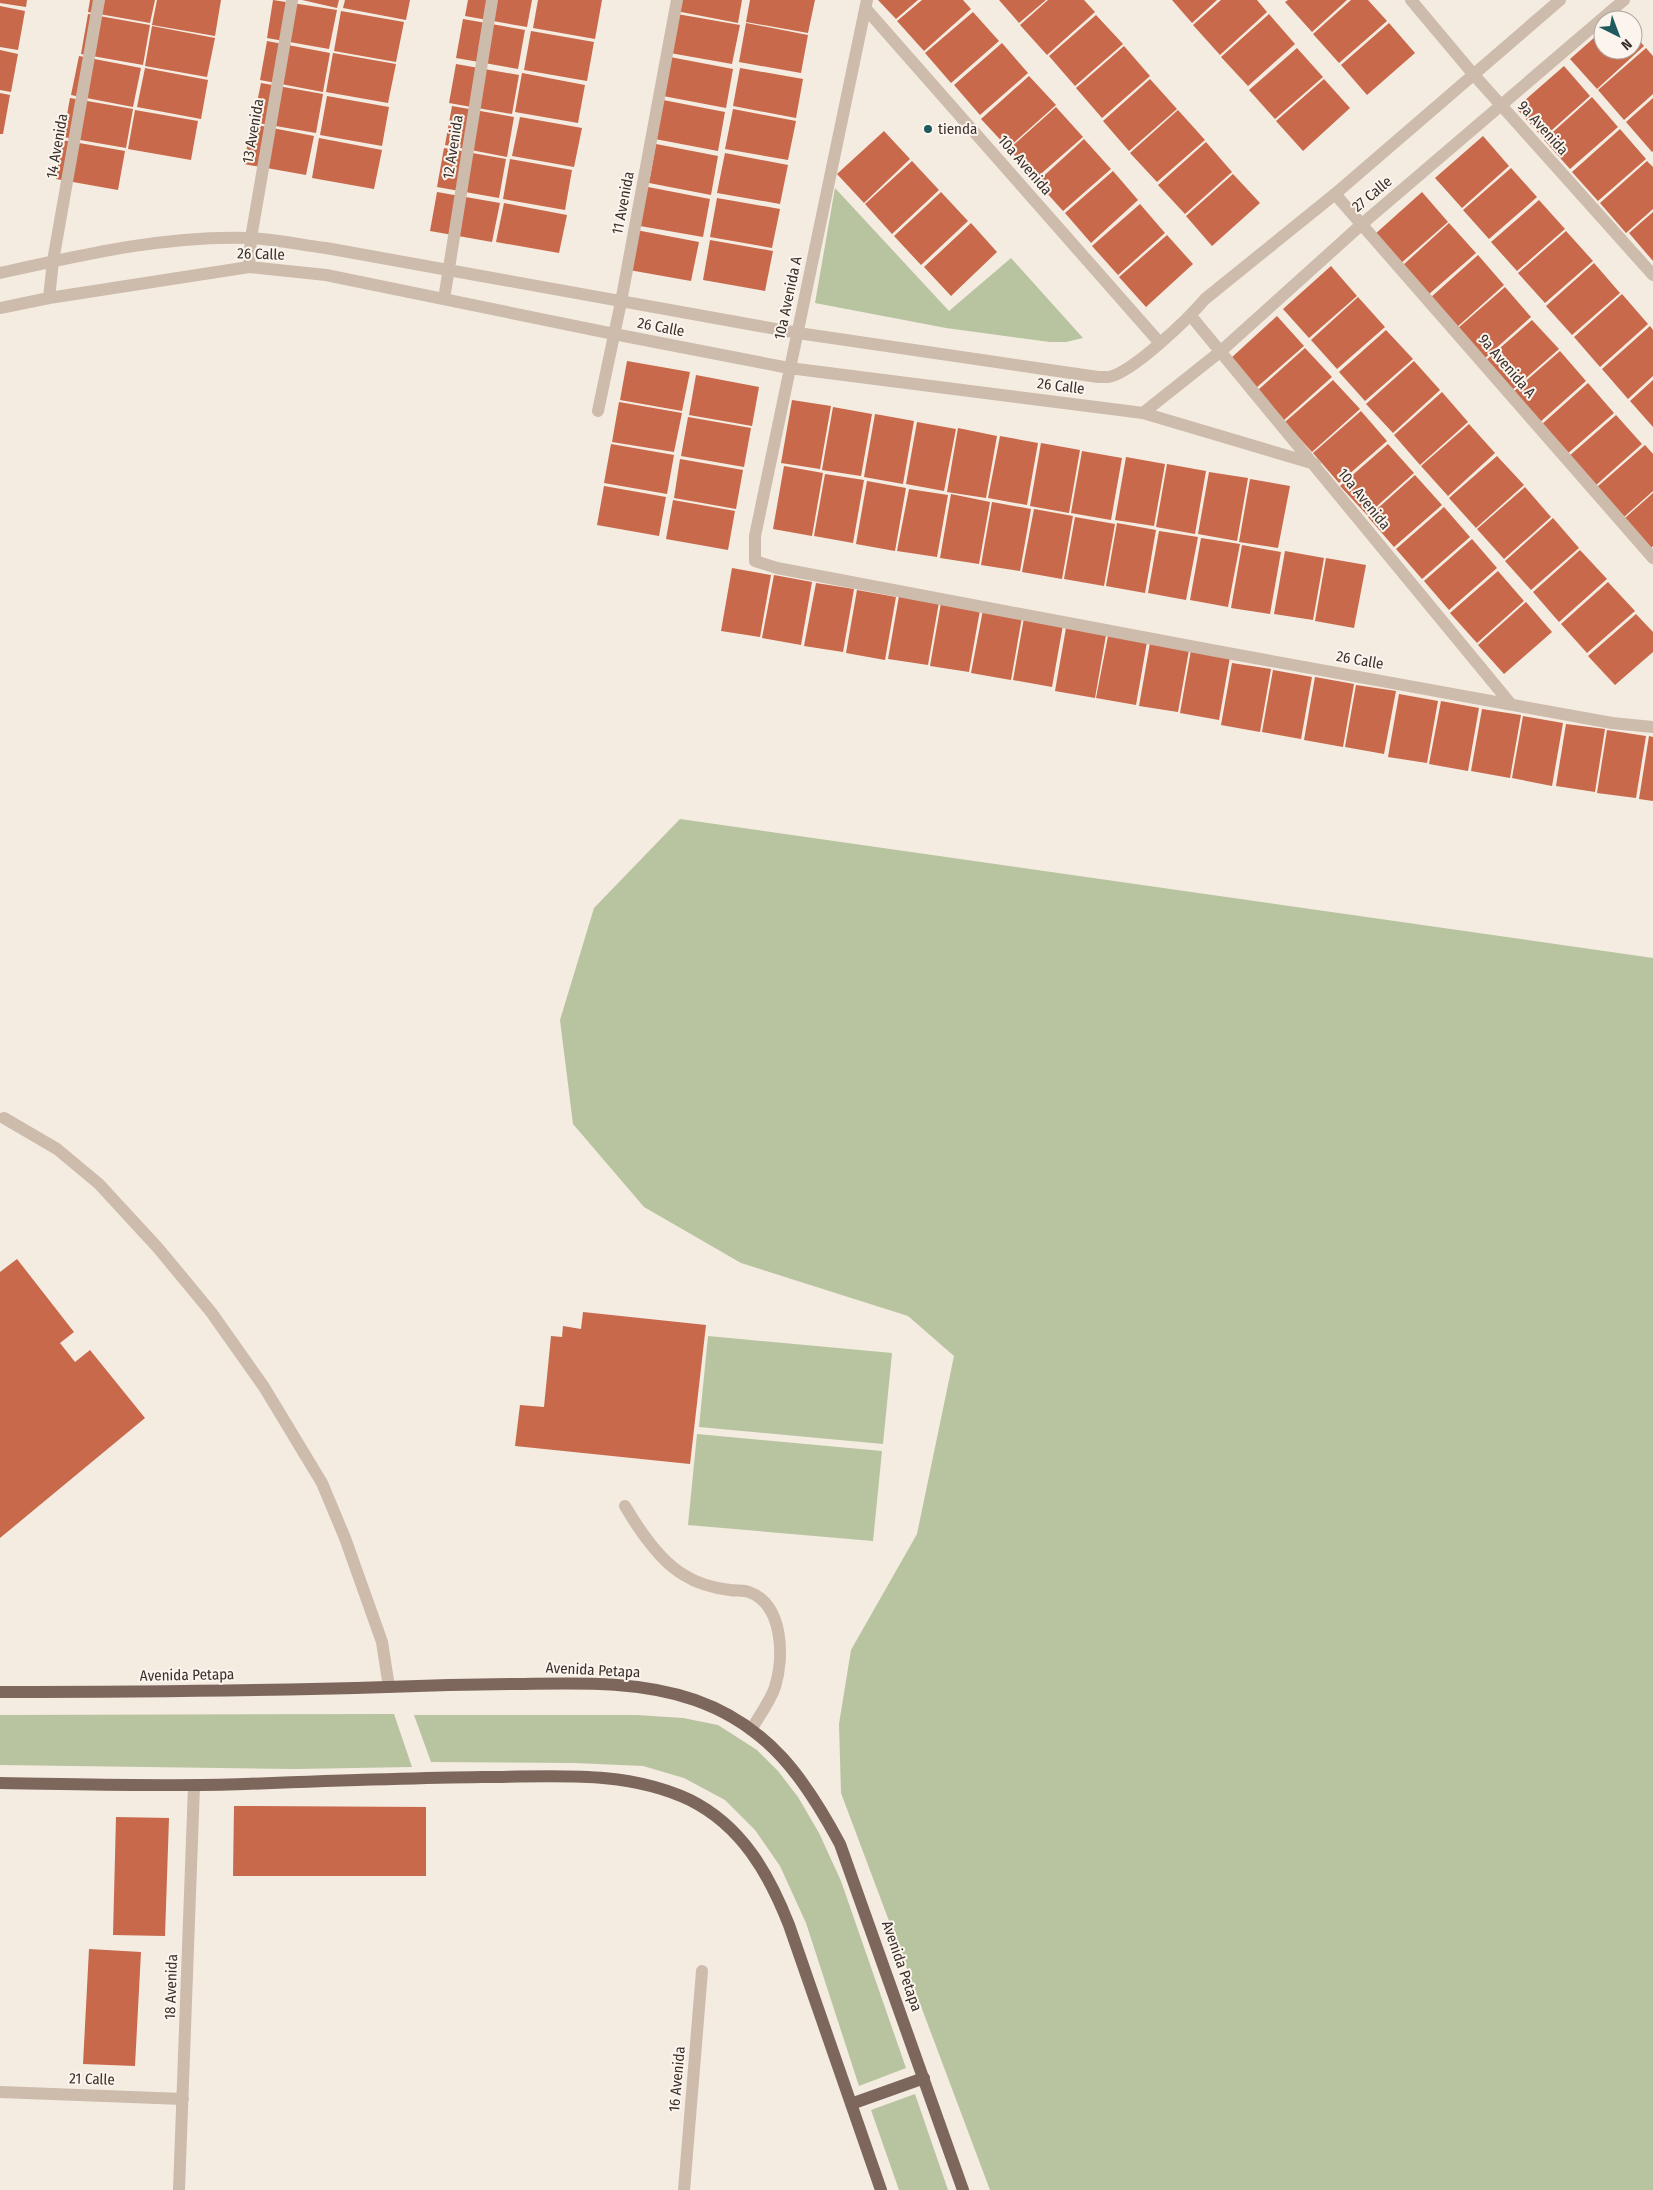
<svg xmlns="http://www.w3.org/2000/svg" width="1653" height="2190" font-family="'Fira Sans Condensed',sans-serif">
<style>
.green{fill:#b8c4a0}
.building{fill:#c8694b}
.lines{fill:none;stroke-linecap:round;stroke-linejoin:round}
.lane{stroke:#cdbbac;stroke-width:12}
.street{stroke:#cdbbac;stroke-width:12}
.primary{stroke:#7d675c;stroke-width:12}
.poi-dot{fill:#1f5a5e;stroke:#fbf5ee;stroke-width:2}
.labels{text-anchor:middle;dominant-baseline:central;stroke-width:4;stroke-linejoin:round;paint-order:stroke}
.street-label{font-size:15px;fill:#3b302b;stroke:#fbf5ee}
.poi-label{font-size:15px;fill:#3b302b;stroke:#fbf5ee;text-anchor:start}
</style>
<rect width="100%" height="100%" fill="#f4ebe1"/>
<path class="green" d="M 835,188 L 949,311 L 1011,258 L 1083,338 L 1066,342 L 1050,342 L 946,328 L 815,303 Z
M 680,819 L 1653,958 L 1653,2190 L 990,2190 L 841,1793 L 839,1724 L 851,1650 L 917,1534 L 954,1356 L 908,1316 L 741,1263 L 644,1207 L 573,1124 L 560,1020 L 594,908 Z
M 708,1336 L 892,1353 L 883,1444 L 699,1427 Z
M 697,1434 L 882,1451 L 873,1541 L 688,1525 Z
M 394,1714 L 412,1767 L 296,1769 L 0,1765 L 0,1715 Z
M 414,1715 L 637,1715 L 683,1718 L 718,1725 L 757,1750 L 778,1771 L 798,1797 L 819,1833 L 841,1881 L 906,2068 L 859,2086 L 806,1923 L 780,1866 L 755,1830 L 725,1800 L 684,1778 L 643,1766 L 575,1763 L 431,1762 Z
M 915,2094 L 948,2190 L 899,2190 L 871,2110 Z"/>
<path class="building" d="M 0,0 L 27,0 L 26,7 L 0,3 Z
M 90,0 L 155,0 L 150,23 L 88,12 Z
M 157,0 L 221,0 L 215,36 L 152,25 Z
M 273,0 L 337,10 L 329,49 L 267,38 Z
M 302,0 L 339,0 L 337,8 Z
M 345,0 L 410,0 L 406,20 L 343,8 Z
M 468,0 L 532,0 L 527,27 L 465,16 Z
M 538,0 L 602,0 L 595,39 L 533,28 Z
M 678,0 L 742,0 L 738,23 L 676,11 Z
M 750,0 L 815,0 L 808,33 L 746,22 Z
M 878,0 L 918,0 L 896,19 Z
M 922,0 L 963,0 L 971,9 L 924,51 L 897,21 Z
M 999,0 L 1046,0 L 1019,23 Z
M 1048,0 L 1084,0 L 1095,12 L 1047,55 L 1020,25 Z
M 1172,0 L 1217,0 L 1192,23 Z
M 1221,0 L 1257,0 L 1267,12 L 1220,55 L 1193,25 Z
M 1288,0 L 1347,0 L 1312,32 L 1285,2 Z
M 1351,0 L 1368,0 L 1387,21 L 1339,63 L 1313,34 Z
M 0,6 L 25,11 L 18,50 L 0,47 Z
M 341,11 L 404,22 L 396,62 L 334,51 Z
M 973,12 L 999,41 L 951,83 L 925,53 Z
M 88,14 L 150,25 L 143,65 L 81,54 Z
M 677,14 L 740,25 L 732,64 L 670,53 Z
M 1269,14 L 1295,44 L 1248,86 L 1221,57 Z
M 1096,15 L 1123,44 L 1075,86 L 1049,56 Z
M 463,19 L 525,30 L 518,69 L 456,58 Z
M 746,23 L 808,35 L 801,73 L 739,62 Z
M 1389,23 L 1415,53 L 1367,95 L 1341,65 Z
M 152,26 L 215,38 L 207,77 L 145,66 Z
M 1603,30 L 1603,50 L 1633,50 L 1633,33 L 1644,46 L 1597,89 L 1570,59 Z
M 531,31 L 594,42 L 587,81 L 524,70 Z
M 267,41 L 330,53 L 323,92 L 260,80 Z
M 1002,43 L 1028,73 L 980,115 L 954,85 Z
M 1124,46 L 1150,76 L 1102,118 L 1076,88 Z
M 1297,48 L 1323,77 L 1275,119 L 1249,90 Z
M 1646,48 L 1653,56 L 1653,94 L 1624,120 L 1598,90 Z
M 0,50 L 18,54 L 11,92 L 0,90 Z
M 333,53 L 396,64 L 388,103 L 326,92 Z
M 79,56 L 141,68 L 133,107 L 71,95 Z
M 670,57 L 733,69 L 726,108 L 663,96 Z
M 456,64 L 519,75 L 512,114 L 449,103 Z
M 1564,66 L 1590,96 L 1543,138 L 1516,108 Z
M 145,68 L 208,80 L 201,119 L 137,107 Z
M 740,68 L 803,79 L 796,118 L 733,106 Z
M 522,73 L 585,85 L 578,123 L 515,112 Z
M 1029,76 L 1056,105 L 1008,148 L 981,119 Z
M 1150,79 L 1177,109 L 1129,151 L 1103,121 Z
M 1324,79 L 1350,108 L 1303,151 L 1276,121 Z
M 261,83 L 323,94 L 316,133 L 253,122 Z
M 0,93 L 10,95 L 3,134 L 0,134 Z
M 327,96 L 389,107 L 382,146 L 320,135 Z
M 1592,97 L 1618,127 L 1570,169 L 1544,140 Z
M 70,98 L 133,109 L 126,148 L 63,137 Z
M 1653,98 L 1653,151 L 1652,152 L 1626,122 Z
M 663,100 L 725,112 L 718,151 L 655,139 Z
M 452,106 L 514,117 L 507,157 L 445,145 Z
M 1056,107 L 1083,137 L 1035,179 L 1009,149 Z
M 733,109 L 796,121 L 788,160 L 725,149 Z
M 135,110 L 198,121 L 191,160 L 128,149 Z
M 1178,110 L 1205,140 L 1157,182 L 1130,153 Z
M 520,117 L 582,128 L 574,167 L 512,156 Z
M 251,124 L 314,136 L 306,175 L 244,164 Z
M 1620,129 L 1646,159 L 1598,201 L 1572,172 Z
M 884,131 L 910,159 L 864,203 L 837,174 Z
M 1483,136 L 1509,166 L 1462,208 L 1435,178 Z
M 319,138 L 382,150 L 374,189 L 312,178 Z
M 1084,139 L 1111,169 L 1063,211 L 1037,182 Z
M 62,140 L 125,151 L 118,190 L 56,179 Z
M 1206,142 L 1232,172 L 1185,214 L 1158,185 Z
M 656,144 L 718,156 L 711,195 L 649,183 Z
M 444,148 L 506,159 L 499,198 L 437,187 Z
M 725,153 L 788,165 L 780,204 L 717,193 Z
M 510,159 L 572,170 L 565,210 L 503,199 Z
M 912,161 L 939,190 L 892,234 L 865,204 Z
M 1647,161 L 1653,167 L 1653,209 L 1626,233 L 1600,203 Z
M 1511,168 L 1537,197 L 1489,239 L 1463,210 Z
M 1113,171 L 1138,200 L 1091,243 L 1065,213 Z
M 1233,174 L 1260,203 L 1212,246 L 1186,216 Z
M 648,187 L 710,199 L 703,237 L 640,226 Z
M 437,192 L 500,203 L 492,242 L 430,231 Z
M 941,192 L 968,221 L 921,265 L 894,236 Z
M 1422,192 L 1448,222 L 1400,264 L 1374,235 Z
M 717,198 L 780,209 L 772,248 L 710,237 Z
M 1539,200 L 1565,229 L 1517,271 L 1491,242 Z
M 504,203 L 567,215 L 559,253 L 496,242 Z
M 1140,204 L 1165,233 L 1118,275 L 1092,246 Z
M 1653,212 L 1653,261 L 1629,233 Z
M 971,223 L 997,252 L 951,296 L 924,267 Z
M 1449,223 L 1476,253 L 1428,295 L 1402,266 Z
M 636,230 L 699,242 L 691,281 L 629,270 Z
M 1566,231 L 1593,261 L 1545,303 L 1518,273 Z
M 1167,235 L 1193,264 L 1146,307 L 1119,277 Z
M 710,240 L 773,251 L 765,291 L 703,280 Z
M 1478,255 L 1504,285 L 1456,328 L 1430,298 Z
M 1594,263 L 1620,293 L 1572,335 L 1546,306 Z
M 1331,266 L 1357,296 L 1309,338 L 1283,309 Z
M 1505,287 L 1531,317 L 1484,359 L 1457,329 Z
M 1622,294 L 1648,324 L 1600,367 L 1574,337 Z
M 1358,297 L 1385,327 L 1337,369 L 1311,340 Z
M 1277,316 L 1304,346 L 1256,388 L 1230,359 Z
M 1532,320 L 1559,349 L 1511,391 L 1484,362 Z
M 1650,326 L 1653,330 L 1653,376 L 1628,399 L 1602,369 Z
M 1386,330 L 1413,359 L 1365,401 L 1339,372 Z
M 1305,348 L 1332,377 L 1284,420 L 1258,390 Z
M 1560,351 L 1586,381 L 1539,423 L 1512,393 Z
M 627,361 L 690,372 L 682,411 L 620,400 Z
M 1414,361 L 1440,390 L 1393,433 L 1366,404 Z
M 696,375 L 759,387 L 752,426 L 689,415 Z
M 1333,380 L 1360,409 L 1312,452 L 1285,422 Z
M 1653,380 L 1653,427 L 1630,401 Z
M 1588,383 L 1614,413 L 1566,455 L 1541,425 Z
M 1442,392 L 1468,422 L 1420,465 L 1394,435 Z
M 792,400 L 831,406 L 820,469 L 781,463 Z
M 619,402 L 682,413 L 674,452 L 612,442 Z
M 833,407 L 872,414 L 861,476 L 822,470 Z
M 1361,411 L 1387,441 L 1339,483 L 1313,453 Z
M 875,414 L 914,421 L 903,484 L 864,477 Z
M 1616,415 L 1642,444 L 1594,487 L 1568,457 Z
M 688,417 L 751,428 L 744,467 L 681,456 Z
M 917,422 L 956,429 L 944,491 L 906,484 Z
M 1469,424 L 1495,453 L 1448,496 L 1421,466 Z
M 958,428 L 997,436 L 986,498 L 947,492 Z
M 1000,436 L 1038,443 L 1027,505 L 988,498 Z
M 1041,443 L 1080,450 L 1069,513 L 1030,506 Z
M 611,444 L 674,455 L 667,494 L 604,483 Z
M 1388,444 L 1414,473 L 1367,515 L 1340,486 Z
M 1645,445 L 1653,454 L 1653,491 L 1624,517 L 1597,487 Z
M 1082,451 L 1122,458 L 1111,520 L 1071,513 Z
M 1497,456 L 1524,485 L 1476,528 L 1449,498 Z
M 1126,457 L 1165,464 L 1154,526 L 1115,520 Z
M 680,459 L 743,470 L 736,509 L 674,498 Z
M 1167,464 L 1206,471 L 1195,534 L 1156,527 Z
M 784,466 L 823,473 L 812,536 L 773,529 Z
M 1209,472 L 1248,478 L 1237,541 L 1198,534 Z
M 825,474 L 864,480 L 853,543 L 814,536 Z
M 1415,475 L 1442,505 L 1394,547 L 1368,517 Z
M 1250,479 L 1290,486 L 1278,548 L 1239,542 Z
M 867,481 L 906,488 L 895,551 L 856,544 Z
M 604,486 L 666,497 L 659,536 L 597,525 Z
M 1525,487 L 1551,517 L 1504,559 L 1477,529 Z
M 909,489 L 948,495 L 937,557 L 897,551 Z
M 1653,493 L 1653,546 L 1651,548 L 1625,518 Z
M 951,494 L 990,502 L 979,564 L 940,558 Z
M 673,500 L 735,511 L 728,550 L 666,539 Z
M 992,502 L 1031,509 L 1020,571 L 981,565 Z
M 1444,507 L 1470,537 L 1422,579 L 1396,549 Z
M 1034,509 L 1073,516 L 1062,579 L 1022,572 Z
M 1075,517 L 1115,524 L 1104,586 L 1064,579 Z
M 1553,518 L 1579,548 L 1531,590 L 1505,561 Z
M 1117,523 L 1156,530 L 1145,593 L 1106,586 Z
M 1159,531 L 1198,537 L 1186,600 L 1148,593 Z
M 1201,538 L 1240,544 L 1228,607 L 1190,600 Z
M 1472,539 L 1497,568 L 1449,610 L 1424,581 Z
M 1242,545 L 1281,552 L 1270,614 L 1231,608 Z
M 1580,550 L 1607,579 L 1559,622 L 1533,592 Z
M 1285,551 L 1324,558 L 1313,620 L 1274,614 Z
M 1326,558 L 1366,565 L 1354,628 L 1315,621 Z
M 732,568 L 771,575 L 760,637 L 721,631 Z
M 1498,571 L 1524,601 L 1477,643 L 1450,613 Z
M 774,575 L 812,582 L 801,645 L 762,638 Z
M 1608,582 L 1635,611 L 1587,653 L 1561,624 Z
M 816,583 L 854,589 L 843,652 L 804,646 Z
M 857,590 L 896,597 L 885,660 L 846,653 Z
M 899,596 L 939,602 L 928,665 L 888,659 Z
M 1526,602 L 1552,632 L 1504,674 L 1478,645 Z
M 941,603 L 980,610 L 969,672 L 930,666 Z
M 983,610 L 1022,617 L 1011,680 L 971,673 Z
M 1636,614 L 1653,632 L 1653,652 L 1615,685 L 1588,656 Z
M 1024,618 L 1063,625 L 1052,687 L 1013,680 Z
M 1066,628 L 1106,635 L 1095,698 L 1055,691 Z
M 1108,636 L 1147,642 L 1136,705 L 1096,698 Z
M 1150,643 L 1189,650 L 1178,712 L 1139,706 Z
M 1191,650 L 1230,657 L 1219,720 L 1180,713 Z
M 1232,663 L 1271,669 L 1260,732 L 1221,725 Z
M 1273,670 L 1312,677 L 1301,739 L 1262,732 Z
M 1315,677 L 1354,684 L 1343,747 L 1304,740 Z
M 1356,685 L 1396,691 L 1384,754 L 1345,747 Z
M 1399,694 L 1438,701 L 1427,763 L 1388,757 Z
M 1441,701 L 1479,708 L 1468,771 L 1429,764 Z
M 1482,709 L 1521,715 L 1510,778 L 1471,771 Z
M 1523,716 L 1563,723 L 1552,786 L 1512,778 Z
M 1566,724 L 1605,729 L 1595,792 L 1556,786 Z
M 1607,730 L 1646,736 L 1636,798 L 1597,793 Z
M 1649,736 L 1653,737 L 1653,801 L 1639,799 Z
M 17,1259 L 74,1332 L 60,1343 L 75,1362 L 90,1350 L 145,1418 L 0,1538 L 0,1272 Z
M 583,1312 L 706,1325 L 690,1464 L 515,1446 L 520,1405 L 544,1407 L 551,1336 L 562,1337 L 563,1326 L 581,1329 Z
M 234,1806 L 426,1807 L 426,1876 L 233,1876 Z
M 116,1817 L 169,1818 L 165,1936 L 113,1935 Z
M 89,1949 L 141,1952 L 135,2066 L 83,2064 Z"/>
<g class="lines">
<path class="lane" d="M 4,1118 L 57,1149 L 99,1184 L 158,1248 L 211,1312 L 264,1387 L 322,1483 L 345,1538 L 382,1642 L 389,1687
M 625,1506 C 638,1528 661,1562 684,1575 C 698,1584 713,1588 730,1590 C 736,1591 744,1590 749,1592 C 784,1605 784,1658 775,1687 C 770,1702 759,1716 751,1730"/>
<path class="street" d="M 867,0 L 755,536 L 755,561 L 777,568 L 1211,650 L 1612,723 L 1653,727
M 1411,0 L 1474,75 L 1653,275
M 866,9 L 1159,342
M 1335,194 L 1653,558
M 249,267 L 251,238 L 292,0
M 0,273 C 81,255 166,235 250,238 C 275,239 301,245 326,248 L 798,333 L 1098,377 C 1102,377 1106,377 1109,377 C 1133,372 1189,318 1205,299 L 1335,194 L 1560,0
M 49,298 L 53,261 L 99,0
M 444,299 L 492,0
M 0,308 L 49,298 L 249,267 L 326,275 L 614,334 L 789,368 L 1143,413 L 1315,464
M 1191,316 L 1510,703
M 598,411 L 621,302 L 677,0
M 1143,413 L 1221,351 L 1362,224 L 1624,0
M 0,2092 L 183,2099
M 179,2190 L 194,1786
M 684,2190 L 702,1971"/>
<path class="primary" d="M 0,1692 C 129,1692 258,1691 387,1687 C 433,1685 478,1684 524,1684 C 582,1683 640,1681 695,1700 C 769,1726 805,1779 840,1844 L 963,2190
M 0,1783 C 82,1784 164,1787 245,1784 C 324,1781 403,1778 482,1777 C 552,1777 625,1769 690,1800 C 742,1826 769,1874 789,1925 L 881,2190
M 851,2104 L 924,2078"/>
</g>
<circle class="poi-dot" cx="928" cy="129" r="5"/>
<g class="labels">
<g class="street-label">
<text transform="translate(1543 128) rotate(48)">9a Avenida</text>
<text transform="translate(253 131) rotate(-80)">13 Avenida</text>
<text transform="translate(57 146) rotate(-80)">14 Avenida</text>
<text transform="translate(453 147) rotate(-81)">12 Avenida</text>
<text transform="translate(1025 165) rotate(49)">10a Avenida</text>
<text transform="translate(1372 194) rotate(-40)">27 Calle</text>
<text transform="translate(623 203) rotate(-79)">11 Avenida</text>
<text transform="translate(261 254) rotate(2)">26 Calle</text>
<text transform="translate(788 298) rotate(-78)">10a Avenida A</text>
<text transform="translate(661 327) rotate(11)">26 Calle</text>
<text transform="translate(1507 366) rotate(49)">9a Avenida A</text>
<text transform="translate(1061 386) rotate(7)">26 Calle</text>
<text transform="translate(1364 499) rotate(51)">10a Avenida</text>
<text transform="translate(1360 660) rotate(10)">26 Calle</text>
<text transform="translate(593 1670) rotate(3)">Avenida Petapa</text>
<text transform="translate(187 1675) rotate(-1)">Avenida Petapa</text>
<text transform="translate(902 1966) rotate(71)">Avenida Petapa</text>
<text transform="translate(171 1987) rotate(-88)">18 Avenida</text>
<text transform="translate(92 2079) rotate(2)">21 Calle</text>
<text transform="translate(677 2079) rotate(-85)">16 Avenida</text>
</g>
<g class="poi-label">
<text x="938" y="129">tienda</text>
</g>
</g>
<g transform="translate(1618 35) rotate(138)"><circle r="24" fill="#fbf5ee" stroke="#aea6a0"/>
<path d="M0-4L9 19L0 12L-9 19Z" fill="#1f5a5e"/>
<text y="-8" font-size="14" font-weight="bold" text-anchor="middle" fill="#3b302b">N</text>
</g>
</svg>
